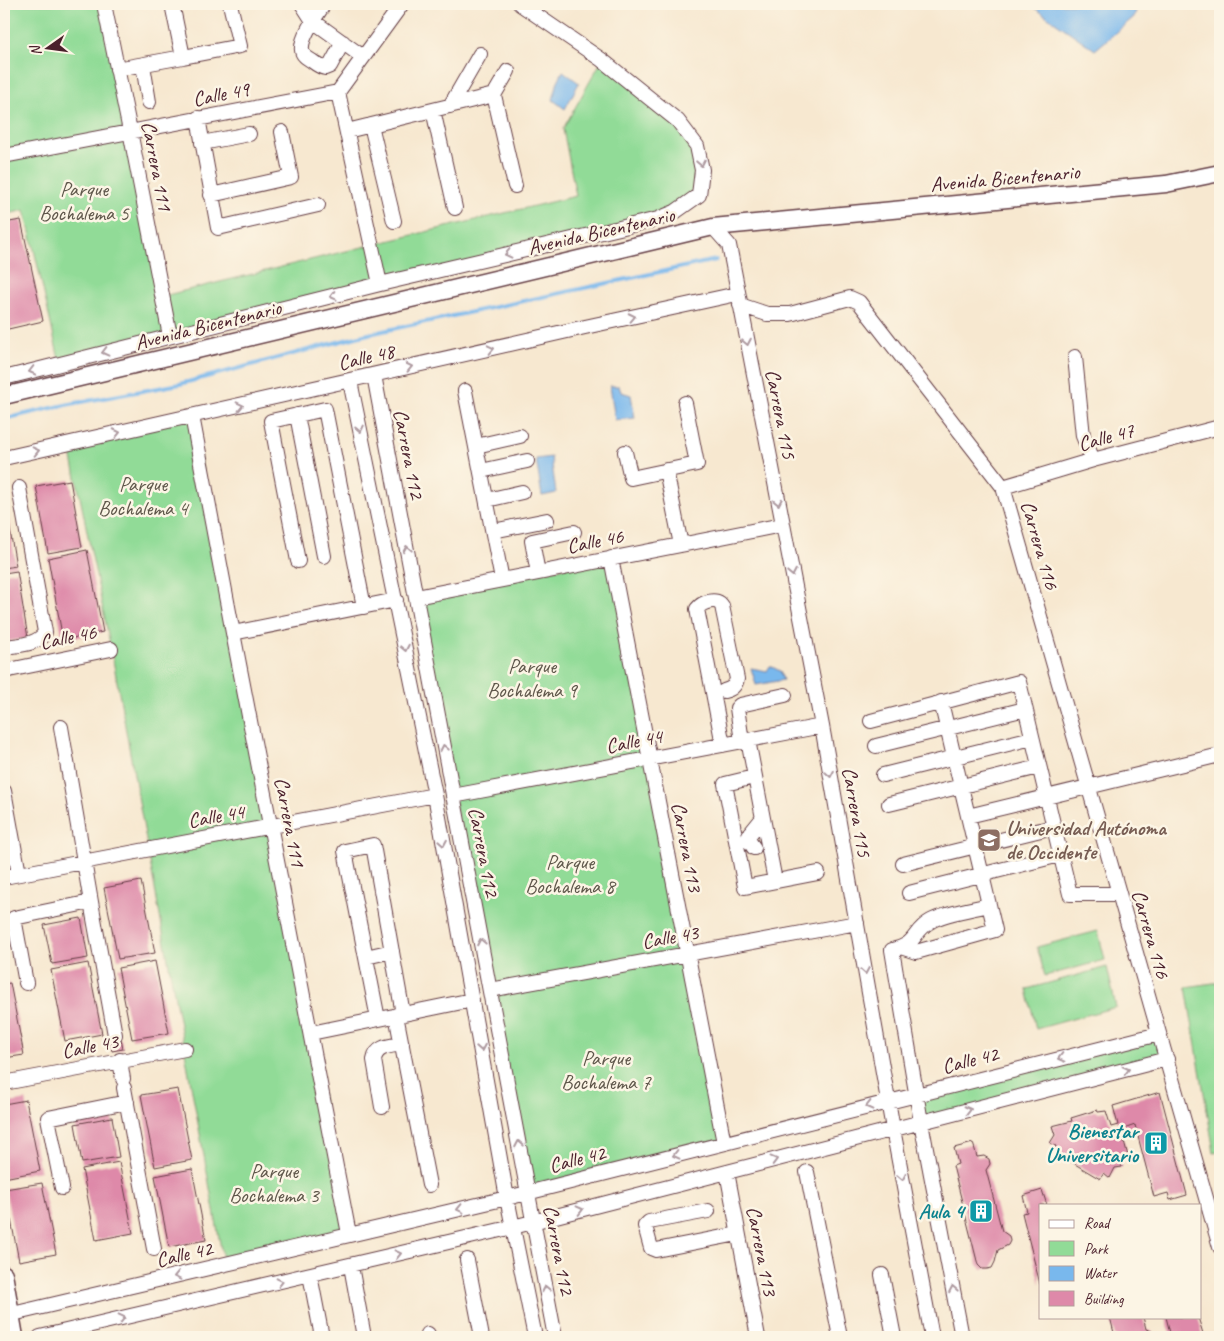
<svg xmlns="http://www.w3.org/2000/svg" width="1224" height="1341" font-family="Caveat,sans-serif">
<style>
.green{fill:#91db97;stroke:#6e7d61}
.water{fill:#79b8ed;stroke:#626c8c}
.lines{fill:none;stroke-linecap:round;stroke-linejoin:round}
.stream{stroke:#79b8ed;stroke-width:4}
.building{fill:#de89a9}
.minor-casing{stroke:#643d44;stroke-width:16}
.major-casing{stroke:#643d44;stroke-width:19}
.minor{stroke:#fff;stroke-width:14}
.major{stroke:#fff;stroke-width:16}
.oneway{stroke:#ae9aa0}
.labels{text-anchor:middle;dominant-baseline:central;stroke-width:5;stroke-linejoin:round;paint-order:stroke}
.street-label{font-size:21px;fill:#4a1f2b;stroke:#fcf5e5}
.park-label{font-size:21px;fill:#5f574b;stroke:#fcf5e5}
.education-label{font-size:21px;font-weight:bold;fill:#785e54;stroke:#fcf5e5;text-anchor:start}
.culture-label{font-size:21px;font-weight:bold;fill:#0d838f;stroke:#fcf5e5;text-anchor:end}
</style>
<rect width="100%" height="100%" fill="#fcf5e5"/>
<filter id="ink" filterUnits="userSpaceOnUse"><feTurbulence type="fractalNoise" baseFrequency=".02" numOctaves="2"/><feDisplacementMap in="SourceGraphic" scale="10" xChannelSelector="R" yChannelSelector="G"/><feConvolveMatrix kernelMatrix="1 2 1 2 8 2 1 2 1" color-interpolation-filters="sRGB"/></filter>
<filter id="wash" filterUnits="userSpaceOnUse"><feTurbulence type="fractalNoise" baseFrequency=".0096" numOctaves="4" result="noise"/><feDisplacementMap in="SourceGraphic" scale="20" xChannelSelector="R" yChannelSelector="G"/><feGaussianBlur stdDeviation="1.12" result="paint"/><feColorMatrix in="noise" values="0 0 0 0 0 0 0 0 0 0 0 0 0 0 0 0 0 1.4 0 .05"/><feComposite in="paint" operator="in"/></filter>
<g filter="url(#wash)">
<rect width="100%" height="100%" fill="#f7e8d0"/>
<path class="green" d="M 4,4 L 104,4 L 163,296 L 371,245 L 576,196 L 563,129 L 602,60 L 697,146 L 699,195 L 675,212 L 60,364 L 25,210 L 4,215 Z
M 192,416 L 349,1234 L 224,1265 L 111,649 L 69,443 Z
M 611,558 L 724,1143 L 528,1192 L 416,597 Z
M 1098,931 L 1105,960 L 1045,976 L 1037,947 Z
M 1107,967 L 1116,1007 L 1036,1029 L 1027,989 Z
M 1220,982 L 1220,1151 L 1214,1152 L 1186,987 Z
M 1159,1034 L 1167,1059 L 921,1122 L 916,1095 Z"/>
<path class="water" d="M 1036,4 L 1138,4 L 1134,17 L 1095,50 L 1035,8 Z
M 563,71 L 579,83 L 565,109 L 553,100 L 558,81 Z
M 610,386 L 619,386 L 621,392 L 631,395 L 635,418 L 615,420 Z
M 551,457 L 556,493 L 542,496 L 536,459 Z
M 770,666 L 780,671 L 783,680 L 756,685 L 751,668 L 767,671 Z"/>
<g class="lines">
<path class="stream" d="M 4,419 L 65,405 L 180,384 L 364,335 L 716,260"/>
</g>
<g id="blocks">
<path class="building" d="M 21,220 L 43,321 L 4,330 L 4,223 Z
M 70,480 L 82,547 L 48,553 L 36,486 Z
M 5,500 L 16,566 L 4,568 L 4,501 Z
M 87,550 L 103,632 L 63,640 L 48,558 Z
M 17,571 L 28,638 L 4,642 L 4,573 Z
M 141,881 L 155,953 L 118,959 L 104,888 Z
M 81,918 L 88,958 L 52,964 L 44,925 Z
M 155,961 L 169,1033 L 132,1039 L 118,968 Z
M 88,963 L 102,1034 L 65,1041 L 51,970 Z
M 10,983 L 24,1055 L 4,1058 L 4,984 Z
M 121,1039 L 123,1049 L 112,1051 L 110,1042 Z
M 178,1089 L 192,1160 L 155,1167 L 141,1095 Z
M 1160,1092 L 1187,1195 L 1170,1200 L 1168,1193 L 1154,1197 L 1135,1125 L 1121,1130 L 1128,1156 L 1120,1158 L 1122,1167 L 1115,1168 L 1110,1178 L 1104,1173 L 1100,1179 L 1053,1151 L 1056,1146 L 1050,1143 L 1055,1135 L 1052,1126 L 1072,1121 L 1071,1118 L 1097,1110 L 1098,1112 L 1106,1111 L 1111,1127 L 1118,1125 L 1113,1106 Z
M 26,1100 L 40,1171 L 4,1178 L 4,1104 Z
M 112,1117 L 119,1157 L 82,1163 L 75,1124 Z
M 973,1143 L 977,1157 L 984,1156 L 989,1159 L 990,1164 L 986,1170 L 1002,1231 L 1009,1236 L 1010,1241 L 1008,1245 L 998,1250 L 995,1262 L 992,1268 L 987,1269 L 982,1269 L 978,1265 L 953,1166 L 958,1164 L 954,1148 Z
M 119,1162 L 133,1233 L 96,1240 L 82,1169 Z
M 192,1169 L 206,1240 L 169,1247 L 155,1176 Z
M 42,1183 L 56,1254 L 19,1261 L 5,1189 Z
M 1042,1190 L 1047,1205 L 1040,1205 L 1040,1284 L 1022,1213 L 1027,1212 L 1023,1196 Z
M 1110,1317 L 1143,1317 L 1146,1329 L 1152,1331 L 1153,1337 L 1115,1337 Z
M 1166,1317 L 1198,1317 L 1204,1337 L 1171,1337 Z"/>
</g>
</g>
<g filter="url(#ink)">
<use href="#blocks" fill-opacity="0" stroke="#643d44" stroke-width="1"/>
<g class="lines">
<g class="minor-casing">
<path id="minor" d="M 104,4 L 130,131 L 170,336
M 302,4 L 313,21 L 363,57
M 324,4 C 318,13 300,38 302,50 C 302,55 307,58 312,61 C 316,64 320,67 325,68 L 330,66 L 343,42
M 183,57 L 240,46 L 230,4
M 143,65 L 149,102
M 117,69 L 183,57 L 172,4
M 338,92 L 380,284
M 494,95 L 508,71
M 450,106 L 480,54
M 433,110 L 455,208
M 198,118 L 218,228 L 318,205
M 371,125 L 394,221
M 347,131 L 494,95 L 515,186
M 202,143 L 249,134
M 4,156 L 338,92 L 402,4
M 211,195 L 291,177 L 282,132
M 713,227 L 729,245 L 822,726 L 893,1129 L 932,1337
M 740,305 L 767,314 L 790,314 L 850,298 L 859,302 L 1003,487 L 1220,1247
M 1075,357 L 1083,436 L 1093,460
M 374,375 L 555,1337
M 4,378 L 380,284 L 658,219 L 675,212 L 699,195 L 702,170 L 697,146 L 678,121 L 602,60 L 520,4
M 350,381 L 435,795 L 507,1198 L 535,1337
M 465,391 L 502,580
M 297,415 L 324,556
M 192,416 L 233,633 L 349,1234
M 476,446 L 520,436
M 625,452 L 631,478 L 697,464 L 685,403
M 4,458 L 585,327 L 737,294
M 666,470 L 681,545
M 481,471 L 527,461
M 1003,487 L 1093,460 L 1220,427
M 487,500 L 522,492
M 493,531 L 547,520
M 611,558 L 724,1143
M 298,561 L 271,421 L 325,409 L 364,607
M 538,573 L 532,541 L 574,532
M 416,597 L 782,525
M 233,633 L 396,600
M 4,647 C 17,645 39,645 45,632 L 19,488
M 4,671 L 111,649
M 871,721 L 1019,682 L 1070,894 L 1118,894
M 61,727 L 91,902
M 748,740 L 775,881
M 742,741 L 737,708 L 740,705 L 785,695
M 723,745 L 697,609 C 702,602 717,597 722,606 L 737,679 C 735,687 731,689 724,691
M 876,746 L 1025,709
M 883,775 L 1032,738
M 754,777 L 725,784 L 745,887 L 818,873
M 4,791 L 19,874
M 453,796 L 822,726
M 889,804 L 1039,767
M 968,816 L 1220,755
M 754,848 L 749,841 L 749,835 L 762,819
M 903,864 L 1053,827
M 4,877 L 435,795
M 909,893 L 1060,855
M 904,948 L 916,952 L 995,930 L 941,702
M 366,957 L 392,951
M 26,983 L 14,918 L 91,902 L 115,1035
M 490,990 L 857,923
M 396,1015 L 429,1185
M 378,1019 L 345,851 L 373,845 L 403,1014
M 311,1033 L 472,1000
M 120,1060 L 123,1079
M 4,1083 L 185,1049
M 124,1088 L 154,1249
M 382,1107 L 374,1060 C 376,1046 390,1046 402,1044
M 727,1172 L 758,1337
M 807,1172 L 840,1337
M 62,1188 L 48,1118 L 127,1102
M 708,1211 L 649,1222 L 645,1226 L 651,1248 L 656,1250 L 738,1234
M 467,1260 L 482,1337
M 351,1266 L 364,1337
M 310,1275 L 322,1337
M 882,1275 L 894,1337
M 4,1316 L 507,1198 L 1159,1034
M 428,1334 L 429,1337
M 40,1337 L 513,1227 L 1167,1059
M 962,1337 L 921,1122 L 892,950 C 919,944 911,932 931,921 C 945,913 973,909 989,905"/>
</g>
<g class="major-casing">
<path id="major" d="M 4,396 L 713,227 L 1166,184 L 1220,173
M 4,1274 L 15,1337"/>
</g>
<use href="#minor" class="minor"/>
<use href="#major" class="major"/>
</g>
<defs><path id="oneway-chevron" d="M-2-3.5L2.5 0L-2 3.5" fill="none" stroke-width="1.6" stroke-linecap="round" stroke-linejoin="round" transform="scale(1.25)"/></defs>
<g class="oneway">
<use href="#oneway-chevron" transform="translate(701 163) rotate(79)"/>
<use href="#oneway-chevron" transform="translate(508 254) rotate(167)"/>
<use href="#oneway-chevron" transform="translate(333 296) rotate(166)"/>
<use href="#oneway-chevron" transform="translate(632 317) rotate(-12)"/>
<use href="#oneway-chevron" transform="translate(747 342) rotate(79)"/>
<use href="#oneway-chevron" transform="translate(491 349) rotate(-13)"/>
<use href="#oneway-chevron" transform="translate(105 352) rotate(166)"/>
<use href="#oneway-chevron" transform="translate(409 367) rotate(-12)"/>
<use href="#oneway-chevron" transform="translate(32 371) rotate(166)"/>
<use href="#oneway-chevron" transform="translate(240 406) rotate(-13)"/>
<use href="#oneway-chevron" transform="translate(360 429) rotate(78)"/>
<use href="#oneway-chevron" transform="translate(117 433) rotate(-12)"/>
<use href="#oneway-chevron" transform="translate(36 451) rotate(-13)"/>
<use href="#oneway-chevron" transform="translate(778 502) rotate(79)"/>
<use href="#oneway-chevron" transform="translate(407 549) rotate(-101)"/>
<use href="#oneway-chevron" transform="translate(792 573) rotate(79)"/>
<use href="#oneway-chevron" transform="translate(405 648) rotate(79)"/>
<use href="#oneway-chevron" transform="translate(444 748) rotate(-101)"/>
<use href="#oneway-chevron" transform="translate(830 774) rotate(80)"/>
<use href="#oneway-chevron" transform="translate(443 843) rotate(80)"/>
<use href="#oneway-chevron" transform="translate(481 942) rotate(-101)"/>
<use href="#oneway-chevron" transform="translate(865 971) rotate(80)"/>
<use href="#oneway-chevron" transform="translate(481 1048) rotate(80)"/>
<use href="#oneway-chevron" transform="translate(1061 1058) rotate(166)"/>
<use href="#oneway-chevron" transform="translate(1126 1070) rotate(-14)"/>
<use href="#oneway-chevron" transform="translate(869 1106) rotate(166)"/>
<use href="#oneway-chevron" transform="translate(968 1110) rotate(-14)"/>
<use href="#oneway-chevron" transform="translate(519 1144) rotate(-101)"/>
<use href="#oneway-chevron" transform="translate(676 1155) rotate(166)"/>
<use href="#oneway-chevron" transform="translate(774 1160) rotate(-15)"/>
<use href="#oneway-chevron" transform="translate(902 1177) rotate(79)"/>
<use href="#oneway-chevron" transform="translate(460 1209) rotate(167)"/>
<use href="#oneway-chevron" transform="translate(580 1210) rotate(-14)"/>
<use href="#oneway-chevron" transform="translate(398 1254) rotate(-13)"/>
<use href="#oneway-chevron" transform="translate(177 1276) rotate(167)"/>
<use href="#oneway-chevron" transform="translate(280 1282) rotate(-13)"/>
<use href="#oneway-chevron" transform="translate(546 1289) rotate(-101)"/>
<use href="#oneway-chevron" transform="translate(953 1289) rotate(-101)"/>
<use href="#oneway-chevron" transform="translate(122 1318) rotate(-13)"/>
</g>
</g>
<defs>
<g id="university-square" transform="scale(1.25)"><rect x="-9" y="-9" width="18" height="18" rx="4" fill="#8d6e63" stroke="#fcf5e5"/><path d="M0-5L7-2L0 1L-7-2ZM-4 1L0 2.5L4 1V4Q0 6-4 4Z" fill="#fff"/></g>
<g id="building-square" transform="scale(1.25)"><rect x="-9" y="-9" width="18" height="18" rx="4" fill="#0f9aa8" stroke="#fcf5e5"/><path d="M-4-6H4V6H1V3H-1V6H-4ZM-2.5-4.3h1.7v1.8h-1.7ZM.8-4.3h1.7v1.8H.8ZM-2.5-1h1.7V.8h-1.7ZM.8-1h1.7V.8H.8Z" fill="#fff"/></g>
</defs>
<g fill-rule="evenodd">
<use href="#university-square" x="989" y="840"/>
<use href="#building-square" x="1156" y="1143"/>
<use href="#building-square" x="981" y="1211"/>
</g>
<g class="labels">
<g class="street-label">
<text transform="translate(221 94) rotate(-11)">Calle 49</text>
<text transform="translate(157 166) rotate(79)">Carrera 111</text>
<text transform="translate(1005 178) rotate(-5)">Avenida Bicentenario</text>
<text transform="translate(601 231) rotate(-13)">Avenida Bicentenario</text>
<text transform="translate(208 325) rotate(-14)">Avenida Bicentenario</text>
<text transform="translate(366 357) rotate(-13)">Calle 48</text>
<text transform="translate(781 414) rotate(79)">Carrera 115</text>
<text transform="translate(1106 437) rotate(-15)">Calle 47</text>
<text transform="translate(409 454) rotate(79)">Carrera 112</text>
<text transform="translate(595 541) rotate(-11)">Calle 46</text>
<text transform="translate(1040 545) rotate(74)">Carrera 116</text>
<text transform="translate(68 637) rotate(-11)">Calle 46</text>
<text transform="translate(634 741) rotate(-11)">Calle 44</text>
<text transform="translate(857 812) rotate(80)">Carrera 115</text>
<text transform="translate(216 816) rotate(-10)">Calle 44</text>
<text transform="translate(290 822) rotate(79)">Carrera 111</text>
<text transform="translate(687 847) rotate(79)">Carrera 113</text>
<text transform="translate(484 852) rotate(79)">Carrera 112</text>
<text transform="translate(1151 934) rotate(74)">Carrera 116</text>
<text transform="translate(670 937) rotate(-10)">Calle 43</text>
<text transform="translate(90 1046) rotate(-11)">Calle 43</text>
<text transform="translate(970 1060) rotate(-14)">Calle 42</text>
<text transform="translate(577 1159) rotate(-14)">Calle 42</text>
<text transform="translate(559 1250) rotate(79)">Carrera 112</text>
<text transform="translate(762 1251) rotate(79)">Carrera 113</text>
<text transform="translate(184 1254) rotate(-13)">Calle 42</text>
</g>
<g class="park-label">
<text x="84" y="189">Parque<tspan x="84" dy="24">Bochalema 5</tspan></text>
<text x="143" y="484">Parque<tspan x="143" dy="24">Bochalema 4</tspan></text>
<text x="532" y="666">Parque<tspan x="532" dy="24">Bochalema 9</tspan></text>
<text x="570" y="862">Parque<tspan x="570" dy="24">Bochalema 8</tspan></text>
<text x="606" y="1058">Parque<tspan x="606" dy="24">Bochalema 7</tspan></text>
<text x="274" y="1171">Parque<tspan x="274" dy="24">Bochalema 3</tspan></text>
</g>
<g class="education-label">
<text x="1006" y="828">Universidad Autónoma<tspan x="1006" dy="24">de Occidente</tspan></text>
</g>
<g class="culture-label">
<text x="1138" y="1131">Bienestar<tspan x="1138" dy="24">Universitario</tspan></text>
<text x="964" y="1211">Aula 4</text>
</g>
</g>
<rect width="1224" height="1341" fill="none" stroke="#fcf5e5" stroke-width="20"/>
<rect x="1039" y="1204" width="162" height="115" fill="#fcf5e5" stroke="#b59f9b"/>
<rect x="1049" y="1220" width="25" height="8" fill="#ffffff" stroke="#b59f9b"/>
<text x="1084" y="1228" font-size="15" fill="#4a1f2b">Road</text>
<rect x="1049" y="1241" width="25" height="15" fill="#91db97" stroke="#b59f9b"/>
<text x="1084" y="1254" font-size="15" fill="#4a1f2b">Park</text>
<rect x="1049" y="1266" width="25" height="15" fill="#79b8ed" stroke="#b59f9b"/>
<text x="1084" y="1278" font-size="15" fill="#4a1f2b">Water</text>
<rect x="1049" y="1291" width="25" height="15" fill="#de89a9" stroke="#b59f9b"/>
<text x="1084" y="1304" font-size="15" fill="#4a1f2b">Building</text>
<g transform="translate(48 48) rotate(256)" stroke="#fcf5e5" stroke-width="4" paint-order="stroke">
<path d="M0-4L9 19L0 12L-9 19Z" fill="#4a1f2b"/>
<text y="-8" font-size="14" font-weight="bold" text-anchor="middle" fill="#4a1f2b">N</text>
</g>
</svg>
